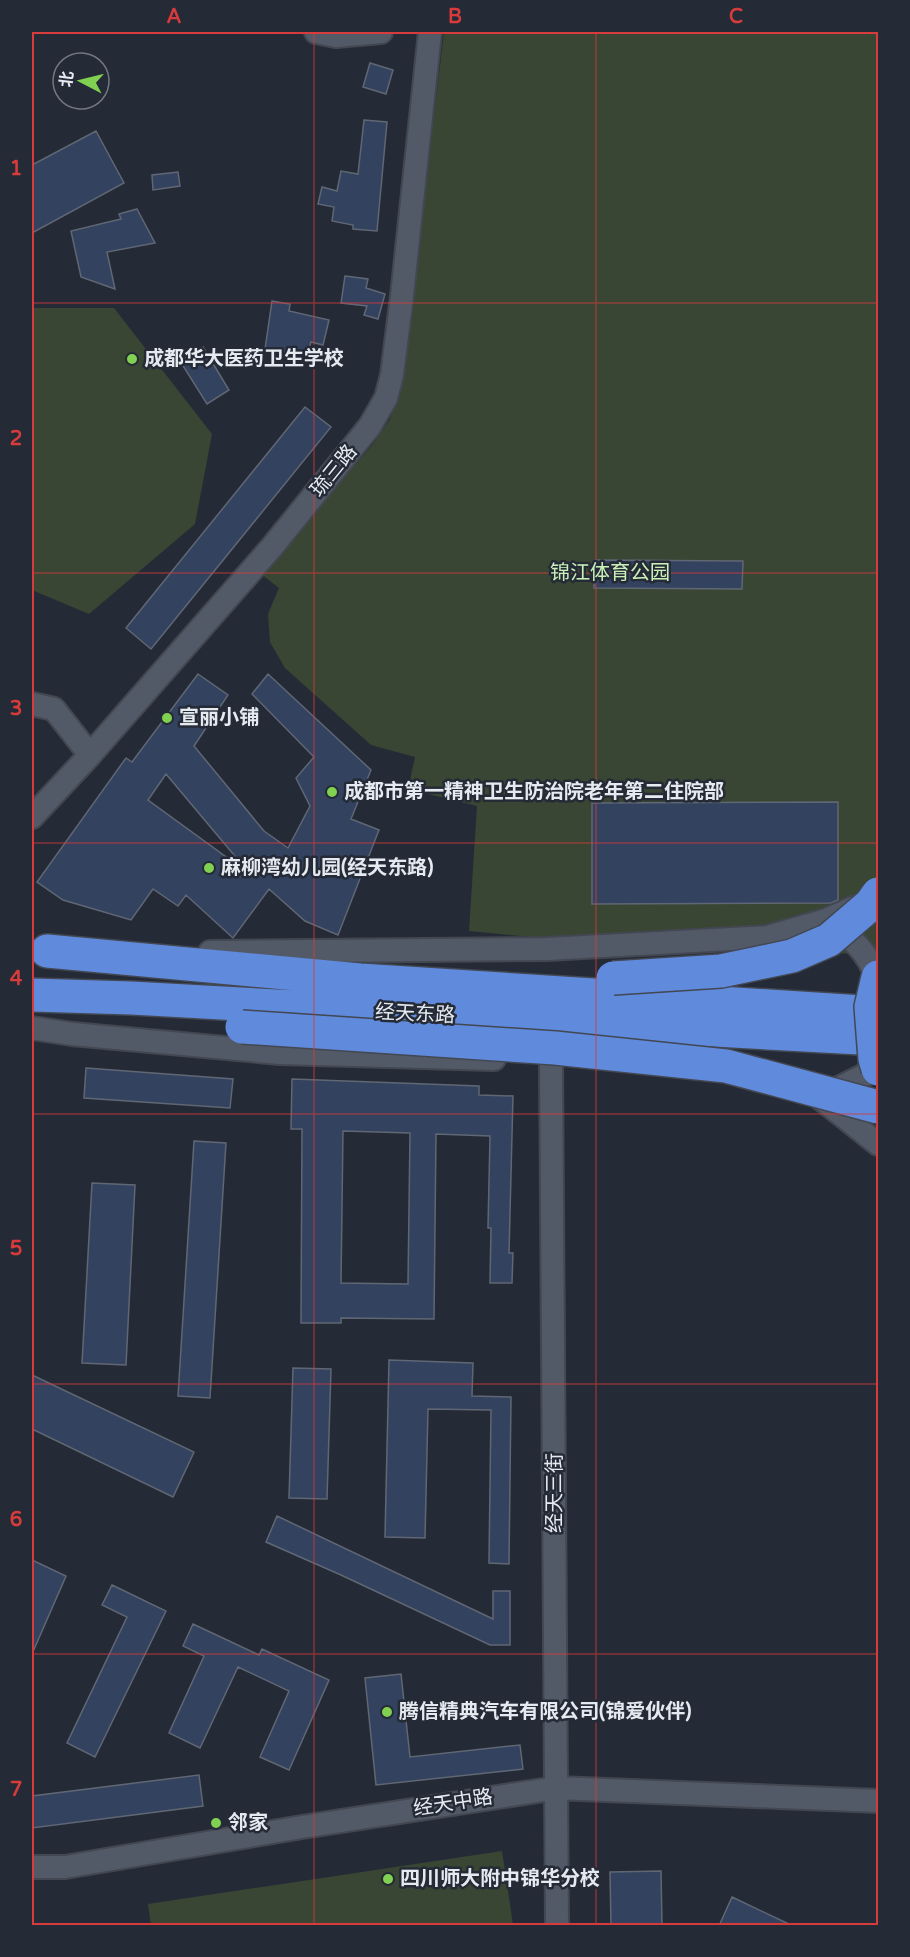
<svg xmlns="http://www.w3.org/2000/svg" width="910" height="1957" font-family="'Varela Round','Noto Sans SC',sans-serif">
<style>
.green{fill:#394633}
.building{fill:#33425e;stroke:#606774;stroke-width:1.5;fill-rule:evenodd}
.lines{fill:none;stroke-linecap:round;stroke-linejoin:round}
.minor-casing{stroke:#424751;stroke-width:26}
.highway-casing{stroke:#424751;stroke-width:36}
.minor{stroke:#535a67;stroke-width:22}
.highway{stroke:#608adc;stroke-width:33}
.highway-bridge-casing{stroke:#424751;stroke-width:36;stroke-linecap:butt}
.highway-bridge{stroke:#608adc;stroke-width:33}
.grid{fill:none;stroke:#d83b3c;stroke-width:1.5;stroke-opacity:0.55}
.poi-dot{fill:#80d051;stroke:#252b36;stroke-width:2}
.labels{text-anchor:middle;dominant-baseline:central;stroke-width:5;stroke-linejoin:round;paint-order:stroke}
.poi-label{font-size:20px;font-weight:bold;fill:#e5eaf1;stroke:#252b36;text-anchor:start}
.street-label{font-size:20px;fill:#e5eaf1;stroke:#252b36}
.park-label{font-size:20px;fill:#caf0b8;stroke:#252b36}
.neatline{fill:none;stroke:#d83b3c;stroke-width:2}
.grid-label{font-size:20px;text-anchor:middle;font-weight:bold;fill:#d83b3c}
</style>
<rect width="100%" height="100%" fill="#252b36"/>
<path class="green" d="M 444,32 L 878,32 L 878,954 L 671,951 L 469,931 L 477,806 L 408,789 L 415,757 L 371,745 L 285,668 L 270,642 L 268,614 L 279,588 L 261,574 L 373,444 L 390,419 L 402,382 Z
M 32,308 L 114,308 L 212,434 L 195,524 L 89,614 L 32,590 Z
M 502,1851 L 513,1925 L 151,1925 L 148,1904 Z"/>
<path class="building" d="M 370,63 L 393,70 L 386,94 L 363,87 Z
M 364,120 L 387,122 L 377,231 L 353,229 L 353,225 L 332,221 L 334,207 L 318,204 L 322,187 L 337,191 L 341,171 L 358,174 Z
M 96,131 L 124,183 L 32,233 L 32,165 Z
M 178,172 L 180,186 L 153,190 L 152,175 Z
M 137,209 L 155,243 L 107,252 L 115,289 L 81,277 L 71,231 L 121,219 L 119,214 Z
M 345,276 L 368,279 L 366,288 L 385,294 L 378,319 L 364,315 L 367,306 L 341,303 Z
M 272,301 L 290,304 L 289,311 L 329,320 L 323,345 L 311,342 L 305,360 L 287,354 L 287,352 L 265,349 Z
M 203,347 L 229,390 L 207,404 L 180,361 Z
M 305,407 L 331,427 L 151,649 L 126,628 Z
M 595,560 L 743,561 L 742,589 L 594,588 Z
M 198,674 L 228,695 L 194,746 L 264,831 L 288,848 L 310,806 L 296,778 L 314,757 L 252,694 L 268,674 L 371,770 L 351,819 L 379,830 L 338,935 L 305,921 L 269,889 L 233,938 L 186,895 L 178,906 L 153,889 L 131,920 L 63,900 L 37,882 L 126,758 L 132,762 ZM 166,774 L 239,861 L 236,864 L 148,800 Z
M 838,802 L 838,900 L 831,903 L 592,904 L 592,803 Z
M 86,1068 L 233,1079 L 230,1108 L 84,1098 Z
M 292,1079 L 479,1086 L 479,1095 L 513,1096 L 509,1253 L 513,1253 L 512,1283 L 490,1283 L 491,1228 L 488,1228 L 490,1136 L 436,1134 L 434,1319 L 341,1318 L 341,1323 L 301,1323 L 302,1129 L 291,1129 ZM 343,1131 L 410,1133 L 408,1284 L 341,1283 Z
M 194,1141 L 226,1143 L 210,1398 L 178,1396 Z
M 92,1183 L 135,1185 L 126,1365 L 82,1363 Z
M 389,1360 L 473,1363 L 472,1396 L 511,1397 L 509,1564 L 489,1563 L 491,1410 L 428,1409 L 425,1538 L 385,1537 Z
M 293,1368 L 331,1369 L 327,1499 L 289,1498 Z
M 32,1375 L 194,1452 L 173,1497 L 32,1429 Z
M 277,1516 L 493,1619 L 493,1591 L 510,1591 L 510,1645 L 490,1645 L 341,1575 L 266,1542 Z
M 32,1560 L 66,1576 L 32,1654 Z
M 112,1585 L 166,1611 L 95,1757 L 67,1743 L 127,1617 L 102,1605 Z
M 193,1624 L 259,1655 L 262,1649 L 329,1680 L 289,1770 L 260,1757 L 289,1691 L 238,1667 L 200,1748 L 169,1733 L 204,1656 L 183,1646 Z
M 401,1674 L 410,1757 L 520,1745 L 523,1769 L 376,1785 L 365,1678 Z
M 199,1775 L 203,1806 L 32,1828 L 32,1796 Z
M 661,1871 L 662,1926 L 611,1926 L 610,1872 Z
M 732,1897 L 793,1926 L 719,1926 Z"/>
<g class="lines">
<g class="minor-casing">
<path id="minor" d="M 316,32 L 336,36 L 381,32
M 32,704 L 54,709 L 90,755
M 32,817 L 90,755 L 272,547 L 370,426 L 386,398 L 392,375 L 402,296 L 430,32
M 829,922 C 854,940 866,950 878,979
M 210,952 L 547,949 L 767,937 L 826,920 L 855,907
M 32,1028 L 72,1034 L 280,1053 L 494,1059
M 551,1061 L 557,1926
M 825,1095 L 865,1075 L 878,1057
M 819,1097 L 878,1144
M 32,1867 L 65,1867 L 302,1827 L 557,1788 L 878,1801"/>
</g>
<g class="highway-casing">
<path id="highway" d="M 47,951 L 360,980 L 878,1013
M 32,995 L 131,998 L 878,1039"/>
</g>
<use href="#minor" class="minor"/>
<use href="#highway" class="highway"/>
<g class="highway-bridge-casing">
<path id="highway-bridge" d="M 878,977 L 871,1007 L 875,1059 L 878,1069
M 613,978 L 721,971 L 792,956 L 829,940 L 871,904 L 878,894
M 242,1027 L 555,1048 L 726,1066 L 878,1107"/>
</g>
<use href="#highway-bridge" class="highway-bridge"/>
</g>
<path class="grid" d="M 314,32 L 314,1926M 596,32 L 596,1926M 32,303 L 878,303M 32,573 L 878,573M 32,843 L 878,843M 32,1114 L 878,1114M 32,1384 L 878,1384M 32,1654 L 878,1654"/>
<g class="poi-dot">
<circle cx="132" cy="359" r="6"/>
<circle cx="167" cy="718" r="6"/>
<circle cx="332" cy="792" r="6"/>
<circle cx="209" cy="868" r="6"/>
<circle cx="387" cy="1712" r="6"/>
<circle cx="216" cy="1823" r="6"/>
<circle cx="388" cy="1879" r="6"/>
</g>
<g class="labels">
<g class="poi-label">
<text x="144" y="359">成都华大医药卫生学校</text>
<text x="179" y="718">宣丽小铺</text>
<text x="344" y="792">成都市第一精神卫生防治院老年第二住院部</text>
<text x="221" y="868">麻柳湾幼儿园(经天东路)</text>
<text x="399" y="1712">腾信精典汽车有限公司(锦爱伙伴)</text>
<text x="228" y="1823">邻家</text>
<text x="400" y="1879">四川师大附中锦华分校</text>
</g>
<g class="street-label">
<text transform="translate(334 471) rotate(-51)">琉三路</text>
<text transform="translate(415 1014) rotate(3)">经天东路</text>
<text transform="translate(555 1493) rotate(-90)">经天三街</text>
<text transform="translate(453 1803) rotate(-9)">经天中路</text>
</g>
<g class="park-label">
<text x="610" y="573">锦江体育公园</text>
</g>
</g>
<rect width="910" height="1957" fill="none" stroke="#252b36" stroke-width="66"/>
<g transform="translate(81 81) rotate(277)"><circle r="28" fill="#252b36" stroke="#727781" stroke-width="1.5"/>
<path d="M0-4.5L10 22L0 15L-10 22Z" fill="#80d051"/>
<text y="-9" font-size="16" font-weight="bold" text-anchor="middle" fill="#e5eaf1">北</text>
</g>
<rect x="33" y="33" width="844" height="1891" class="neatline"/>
<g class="grid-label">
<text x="174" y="23">A</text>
<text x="455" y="23">B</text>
<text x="736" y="23">C</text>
<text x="16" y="175">1</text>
<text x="16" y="445">2</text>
<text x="16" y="715">3</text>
<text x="16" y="985">4</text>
<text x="16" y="1255">5</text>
<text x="16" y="1526">6</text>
<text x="16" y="1796">7</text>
</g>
</svg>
